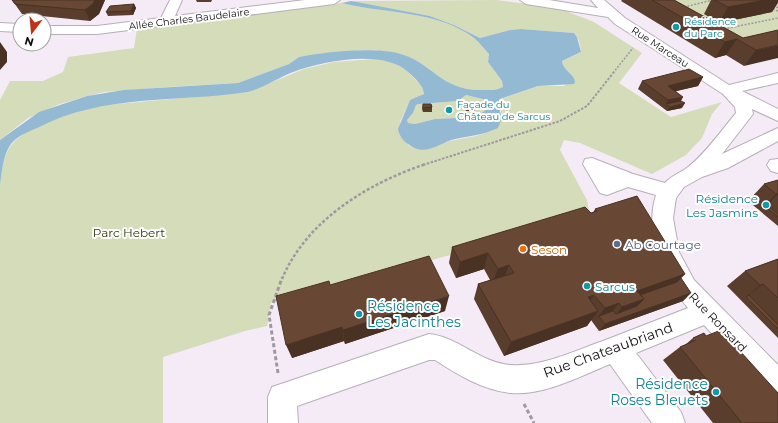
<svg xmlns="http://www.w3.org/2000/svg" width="778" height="423" font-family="Montserrat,sans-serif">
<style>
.green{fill:#d5dcb9}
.water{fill:#94b9d3;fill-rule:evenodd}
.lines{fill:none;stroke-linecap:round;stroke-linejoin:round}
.minor-casing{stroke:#b7aeb9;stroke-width:2}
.path-far3{stroke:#a098a1;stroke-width:1.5;stroke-dasharray:2 1.5;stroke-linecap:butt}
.path-far2{stroke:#a098a1;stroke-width:2;stroke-dasharray:2.5 1.5;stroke-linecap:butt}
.path-far1{stroke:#a098a1;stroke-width:2.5;stroke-dasharray:3 2;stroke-linecap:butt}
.path{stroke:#a098a1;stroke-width:3;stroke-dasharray:4 2.5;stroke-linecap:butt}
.minor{fill:#fff;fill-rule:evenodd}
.wall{fill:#593d2d}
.shaded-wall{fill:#493224}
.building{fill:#684734;stroke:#493224}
.culture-dot{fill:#0f9aa8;stroke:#fff;stroke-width:1.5}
.service-dot{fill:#5c6f8a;stroke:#fff;stroke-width:1.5}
.food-dot{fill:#e8710a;stroke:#fff;stroke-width:1.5}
.labels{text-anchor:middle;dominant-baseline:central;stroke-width:4;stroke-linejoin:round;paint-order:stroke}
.far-street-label{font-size:10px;fill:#120f12;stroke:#fff}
.far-culture-label{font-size:10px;fill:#0d838f;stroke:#fff;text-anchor:start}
.culture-label{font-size:12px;fill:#0d838f;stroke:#fff;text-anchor:end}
.park-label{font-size:12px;fill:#313708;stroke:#fff}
.service-label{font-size:12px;fill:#4e5e75;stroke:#fff;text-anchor:start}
.food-label{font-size:12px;fill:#c56008;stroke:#fff;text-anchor:start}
.street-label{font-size:12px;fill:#120f12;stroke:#fff}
.near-culture-label{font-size:14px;fill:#0d838f;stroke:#fff;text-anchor:start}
.near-street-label{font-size:14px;fill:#120f12;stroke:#fff}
</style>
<rect width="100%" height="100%" fill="#f5ebf7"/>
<path class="green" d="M 496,0 L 558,8 L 594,22 L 642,53 L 619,83 L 671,117 L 722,102 L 712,114 L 702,138 L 686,155 L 652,174 L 580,143 L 564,140 L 560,150 L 587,200 L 591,220 L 499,242 L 271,303 L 267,326 L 245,331 L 163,357 L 163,423 L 0,423 L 0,185 C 2,171 3,155 12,144 C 25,127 74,112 95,106 L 248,92 L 304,69 L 334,62 L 374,59 L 390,61 L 405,69 L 420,84 L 424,92 L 422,96 L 410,100 L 400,122 L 408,145 L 413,148 L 476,136 L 494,130 L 502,115 L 498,100 L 538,86 L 564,86 L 573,76 L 564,68 L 562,61 L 580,53 C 582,48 578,36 574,33 L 521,29 L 510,30 L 480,38 L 454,25 L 430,16 L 351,2 L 343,3 C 386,14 437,10 474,38 C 480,43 484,49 489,54 L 488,62 L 502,81 L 503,87 C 496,91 489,90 482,90 C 441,91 433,63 400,54 C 370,46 329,54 299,57 L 289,64 L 238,83 L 168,87 L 104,92 L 87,96 L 57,105 L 28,118 L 0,140 L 0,100 L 10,81 L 43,81 L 63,72 L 68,57 L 134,48 L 137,28 L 356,1 Z
M 641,0 L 758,0 L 771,6 L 778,5 L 778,44 L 733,54 Z
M 466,95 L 488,100 L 491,104 L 487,109 L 477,117 L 435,119 L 415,124 L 408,123 L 407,120 L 413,113 L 416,105 L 419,104 L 458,101 Z"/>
<path class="water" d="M 351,1 L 430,16 L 454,25 L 480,38 L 510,30 L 521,29 L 574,33 L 577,37 L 581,52 L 562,61 C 563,71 574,73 575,82 L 574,84 L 538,86 L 500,99 L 498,104 L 502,118 L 498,128 C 484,135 469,136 455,139 C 438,143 425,158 408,144 C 403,141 399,135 398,129 L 410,100 L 424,94 C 423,85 415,78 408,72 C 383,49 323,61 293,72 C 278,78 265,87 248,92 C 175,103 105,93 37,128 C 28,132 17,136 11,144 C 3,155 2,171 0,185 L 0,140 L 39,112 L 87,96 L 124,90 L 238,83 L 289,64 L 299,57 C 324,52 372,47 397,53 C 432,61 440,91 482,90 C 489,90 496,91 503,87 L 502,81 L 488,62 L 489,54 C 484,49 480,43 474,38 C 437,10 385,14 342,3 ZM 466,95 L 487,100 L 491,104 L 487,109 L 476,117 L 435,119 L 415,124 L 408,123 L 407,120 L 413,113 L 416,105 L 419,104 L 458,101 Z"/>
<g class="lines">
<g class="minor-casing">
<path id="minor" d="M 170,0 L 182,0 L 175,16 L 305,0 L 340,0 L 334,4 L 97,34 L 44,34 L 44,26 L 97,26 L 161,18 Z
M 520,0 L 549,0 L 598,8 L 591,0 L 604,0 L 625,18 L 729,85 L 778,73 L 778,83 L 742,91 L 778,109 L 778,121 L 752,109 L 753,114 L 722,154 L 778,128 L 778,141 L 728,168 L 702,177 L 684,187 L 676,198 L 673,218 L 679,252 L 694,280 L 778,365 L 778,399 L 768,395 L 704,325 L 636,353 L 681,412 L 685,423 L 652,423 L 610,364 C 581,376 543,396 511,393 C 483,390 458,375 435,360 L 429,360 L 297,406 L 298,423 L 268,423 L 268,397 L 272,387 L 429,334 C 459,337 480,363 511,365 C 542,367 574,351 603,341 C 631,330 660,319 688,308 C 663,279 644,233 656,195 L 628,187 L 607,195 L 600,193 L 583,164 L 585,159 L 592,158 L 633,174 L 665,183 C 672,175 681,173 688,167 C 706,153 721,131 736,113 L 735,107 L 723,94 L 615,24 L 608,17 L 526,4 Z
M 0,23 L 20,24 L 20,32 L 0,31 Z
M 778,159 L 778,173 L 771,171 L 767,165 L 770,160 Z"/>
</g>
<path class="path-far3" d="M 684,7 L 713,0
M 778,7 L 772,9 L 778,11
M 724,29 L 778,18
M 613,73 L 633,48"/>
<path class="path-far2" d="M 423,165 L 560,121 L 587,106 L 614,72"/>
<path class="path-far1" d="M 282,279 C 306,221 368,183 426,164"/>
<path class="path" d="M 278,373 L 269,315 L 282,278
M 524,404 L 534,423"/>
<use href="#minor" class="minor"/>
</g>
<path class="wall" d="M 12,0 L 105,0 L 99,14 L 90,21 L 22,14 Z
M 196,0 L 212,0 L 211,2 L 197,2 Z
M 622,0 L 674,0 L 743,38 L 778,30 L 744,66 L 726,55 L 715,58 L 621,1 Z
M 711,0 L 778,0 L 772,12 L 719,23 L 704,14 Z
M 134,4 L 136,8 L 133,15 L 108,16 L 106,12 Z
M 703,77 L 698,86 L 676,91 L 681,101 L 682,108 L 667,111 L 638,89 L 642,81 Z
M 423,104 L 432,107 L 432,112 L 423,112 L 422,109 Z
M 465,104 L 476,106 L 475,111 L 466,111 L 465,108 Z
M 778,180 L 778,226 L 748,201 L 764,184 Z
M 595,209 L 685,274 L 680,279 L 691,293 L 683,301 L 599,331 L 591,320 L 587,326 L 504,356 L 474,299 L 478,284 L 490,280 L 484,269 L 456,278 L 449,263 L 452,247 L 591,213 L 593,213 Z
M 778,259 L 778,338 L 727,286 L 745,271 Z
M 330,285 L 445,311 L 345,344 L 344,341 L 292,358 Z
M 693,338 L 778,423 L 713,423 L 663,360 L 680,347 L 685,345 Z"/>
<path class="shaded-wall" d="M 95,0 L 105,0 L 99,14 L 90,21 L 85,10 Z
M 766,0 L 778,0 L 778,3 L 772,12 L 719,23 L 728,7 Z
M 134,4 L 136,8 L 133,15 L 131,11 Z
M 737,39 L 726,55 L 715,58 L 725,42 Z
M 0,42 L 7,52 L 7,62 L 0,70 Z
M 778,45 L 778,58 L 744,66 L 756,50 Z
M 703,77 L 698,86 L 664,94 L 668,86 Z
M 683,97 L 679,105 L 685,103 L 682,108 L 667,111 L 670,107 L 666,104 L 668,100 Z
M 778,193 L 778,194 L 765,207 L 764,206 L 760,210 L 776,194 Z
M 488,253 L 484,269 L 456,278 L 460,262 Z
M 509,265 L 503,281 L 492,284 L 498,269 Z
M 685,274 L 670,289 L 634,303 L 637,291 Z
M 763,284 L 746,297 L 760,285 Z
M 691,293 L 683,301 L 599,331 L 605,324 Z
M 594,295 L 584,310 L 588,297 Z
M 449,296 L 445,311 L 345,344 L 343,330 Z
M 644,299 L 631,314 L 610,322 L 622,307 Z
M 619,303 L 607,318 L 599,316 L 593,323 L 605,308 Z
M 598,311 L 587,326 L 504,356 L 511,342 Z
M 342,327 L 344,341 L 292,358 L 286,345 Z"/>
<path class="building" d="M 12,0 L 95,0 L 93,4 L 85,10 L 15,4 Z
M 652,0 L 674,0 L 743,38 L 778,30 L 778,45 L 756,50 L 737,39 L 725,42 Z
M 714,0 L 766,0 L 728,7 Z
M 134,4 L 131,11 L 106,12 L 110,6 Z
M 689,69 L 703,77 L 668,86 L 683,97 L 668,100 L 642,81 Z
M 681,101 L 685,103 L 670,107 L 666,104 Z
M 475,103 L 476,106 L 466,107 L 465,104 Z
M 423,104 L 431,104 L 432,107 L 423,108 Z
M 778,180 L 778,193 L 776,194 L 764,184 Z
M 637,196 L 685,274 L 637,291 L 644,299 L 622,307 L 619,303 L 605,308 L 594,295 L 588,297 L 598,311 L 511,342 L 478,284 L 514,273 L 509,265 L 498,269 L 488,253 L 460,262 L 452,247 L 585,207 L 591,213 L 597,211 L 595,209 Z
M 767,205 L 778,214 L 778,217 L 764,206 Z
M 429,256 L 449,296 L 343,330 L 342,327 L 286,345 L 276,296 L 329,281 L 330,285 Z
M 778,259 L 778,298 L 763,284 L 760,285 L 745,271 Z
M 681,278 L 691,293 L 605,324 L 599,316 L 613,311 L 616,314 L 637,306 L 644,299 L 640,295 L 677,282 Z
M 749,295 L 778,325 L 778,329 L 746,297 Z
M 721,330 L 778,393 L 778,423 L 742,423 L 680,347 L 696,340 L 693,338 L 704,333 L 706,336 Z"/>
<g class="culture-dot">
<circle cx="676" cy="27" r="4"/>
<circle cx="449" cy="110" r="4"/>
<circle cx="766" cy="205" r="4"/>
<circle cx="587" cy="286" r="4"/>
<circle cx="359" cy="314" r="4"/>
<circle cx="716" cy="392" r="4"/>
</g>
<circle class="service-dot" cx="617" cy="244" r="4"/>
<circle class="food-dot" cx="523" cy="249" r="4"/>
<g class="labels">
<g class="far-street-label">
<text transform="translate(189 19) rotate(-7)">Allée Charles Baudelaire</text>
<text transform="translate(660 47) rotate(33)">Rue Marceau</text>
</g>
<g class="far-culture-label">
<text x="684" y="21">Résidence<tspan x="684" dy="12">du Parc</tspan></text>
<text x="457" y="104">Façade du<tspan x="457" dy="12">Château de Sarcus</tspan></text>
</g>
<g class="culture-label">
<text x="758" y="198">Résidence<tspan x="758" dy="14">Les Jasmins</tspan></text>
<text x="595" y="286" text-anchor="start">Sarcus</text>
</g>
<g class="park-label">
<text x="129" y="232">Parc Hebert</text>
</g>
<g class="service-label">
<text x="625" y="244">Ab Courtage</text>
</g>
<g class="food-label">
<text x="531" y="249">Seson</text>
</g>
<g class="street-label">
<text transform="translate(718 322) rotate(46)">Rue Ronsard</text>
</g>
<g class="near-culture-label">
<text x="367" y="306">Résidence<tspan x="367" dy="16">Les Jacinthes</tspan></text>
<text x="708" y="384" text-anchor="end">Résidence<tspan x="708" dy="16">Roses Bleuets</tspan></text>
</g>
<g class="near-street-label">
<text transform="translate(608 350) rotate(-20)">Rue Chateaubriand</text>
</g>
</g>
<g transform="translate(32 32) rotate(196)"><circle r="19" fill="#ffffff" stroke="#a09fa0"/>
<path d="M0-3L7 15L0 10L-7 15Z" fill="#be3218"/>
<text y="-6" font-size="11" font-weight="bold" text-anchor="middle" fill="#120f12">N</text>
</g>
</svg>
